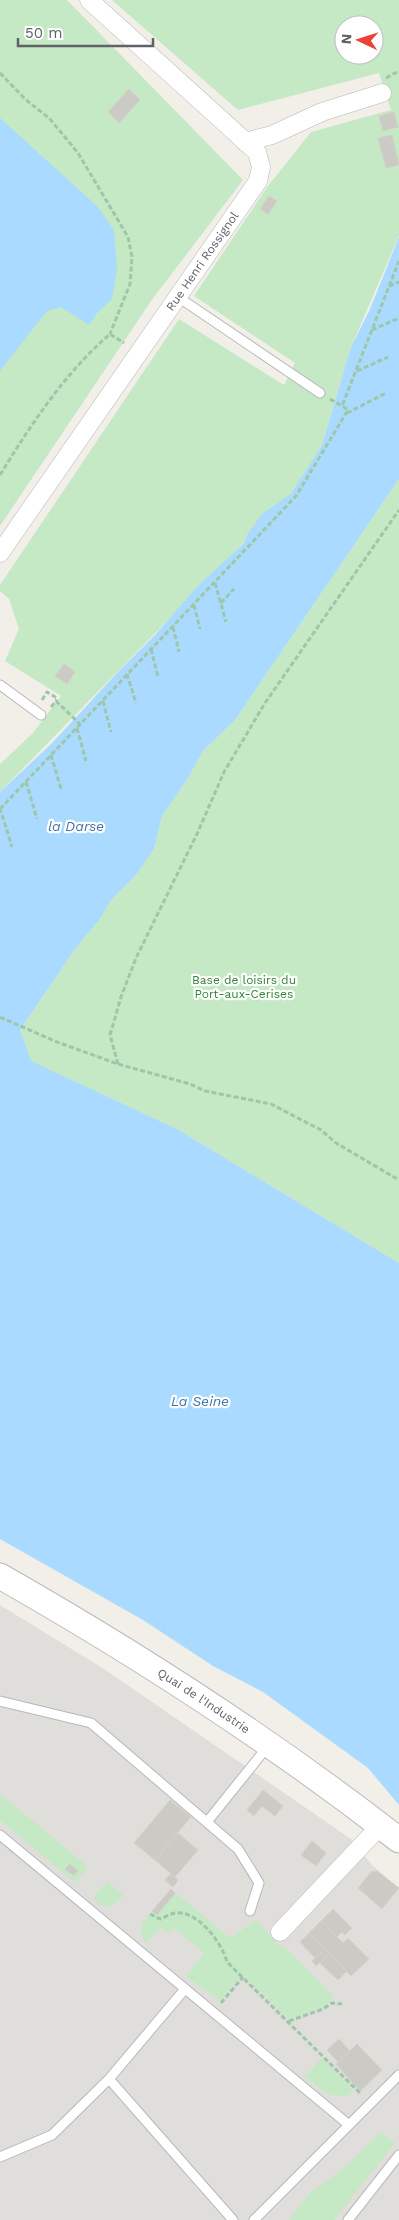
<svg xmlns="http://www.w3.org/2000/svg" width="399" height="2220" font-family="'Work Sans',sans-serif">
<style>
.industrial{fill:#e0deda}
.green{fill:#c5e8c5;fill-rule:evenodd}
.water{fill:#aadaff}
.building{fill:#cccac5;stroke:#d6d1c6}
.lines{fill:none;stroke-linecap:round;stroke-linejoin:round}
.lane-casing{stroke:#b5b8bc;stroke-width:11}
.street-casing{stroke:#b5b8bc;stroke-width:19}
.secondary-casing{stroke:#b6babf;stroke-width:27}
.path{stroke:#9cc7a9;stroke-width:3;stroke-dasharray:5 2.5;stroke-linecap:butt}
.lane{stroke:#fff;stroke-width:9}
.street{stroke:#fff;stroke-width:18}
.secondary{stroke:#fff;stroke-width:25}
.labels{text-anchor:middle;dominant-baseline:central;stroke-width:4.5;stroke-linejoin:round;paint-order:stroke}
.street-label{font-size:12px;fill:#5f6368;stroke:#fff}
.park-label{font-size:12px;fill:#348238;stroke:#fff}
.water-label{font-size:14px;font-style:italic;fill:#4174aa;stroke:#fff}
</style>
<rect width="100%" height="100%" fill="#f1efe8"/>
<path class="industrial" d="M 0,1605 L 104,1669 L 351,1839 L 374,1867 L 399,1888 L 399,2220 L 0,2220 Z"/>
<path class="green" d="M 0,0 L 67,0 L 243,180 L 151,301 L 0,526 Z
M 112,0 L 399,0 L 399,236 L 351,347 L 322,445 L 293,492 L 0,792 L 0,764 L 32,734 L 61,696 L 5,661 L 19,629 L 9,599 L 0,591 L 0,585 L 179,319 L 284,385 L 295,363 L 194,296 L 268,186 L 311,132 L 391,110 L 379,73 L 238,110 ZM 344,25 L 374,25 L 374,55 L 344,55 Z
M 399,479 L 399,1263 L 177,1129 L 30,1061 L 20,1030 L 75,949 L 100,919 L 111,900 L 136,875 L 154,849 L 162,816 L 190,775 L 203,751 L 235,720 Z
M 0,1794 L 86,1865 L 86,1869 L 77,1881 L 73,1881 L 0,1820 Z
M 107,1881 L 123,1895 C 114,1907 104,1913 93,1897 Z
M 171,1889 L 230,1938 L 256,1920 L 280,1947 L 283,1945 L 334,1997 L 326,2006 L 289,2019 L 242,1974 L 220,2001 L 186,1976 L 204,1953 L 174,1928 L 169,1933 L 161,1928 L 146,1943 L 141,1936 L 142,1924 Z
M 322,2058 L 349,2084 L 353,2093 C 332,2103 320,2088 305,2076 Z
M 381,2132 L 395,2143 L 334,2220 L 289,2220 L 310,2193 L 344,2168 Z"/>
<path class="water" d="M 0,118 L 98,207 L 114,230 L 117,269 L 112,299 L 97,313 L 89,325 L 61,307 L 47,311 L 0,371 Z
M 399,237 L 399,479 L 235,720 L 203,751 L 190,775 L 162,816 L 154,849 L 136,875 L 111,900 L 100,919 L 75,949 L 20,1030 L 31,1061 L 177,1129 L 399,1263 L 399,1805 L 368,1768 L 263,1692 L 213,1666 L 143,1620 L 0,1539 L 0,792 L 51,744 L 117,673 L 155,635 L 196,588 L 244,543 L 247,535 L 262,514 L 291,494 L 322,445 L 351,347 L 370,309 Z"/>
<path class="building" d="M 129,89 L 140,100 L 119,123 L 108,112 Z
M 394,112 L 398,127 L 383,131 L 379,116 Z
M 392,135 L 399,165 L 386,168 L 378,138 Z
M 269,196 L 277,201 L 268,214 L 260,209 Z
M 64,664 L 75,672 L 67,684 L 55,676 Z
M 263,1790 L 283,1806 L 275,1816 L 262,1806 L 254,1816 L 247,1810 Z
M 170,1800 L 191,1817 L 155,1860 L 134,1843 Z
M 178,1833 L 198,1850 L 175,1877 L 155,1860 Z
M 312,1841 L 326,1853 L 316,1866 L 301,1855 Z
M 70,1864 L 78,1871 L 74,1876 L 65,1869 Z
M 377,1871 L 399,1888 L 382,1909 L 358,1888 L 371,1872 Z
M 170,1874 L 178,1880 L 173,1887 L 165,1880 Z
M 171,1889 L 175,1893 L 157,1915 L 152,1911 Z
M 333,1909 L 352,1928 L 345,1935 L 342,1932 L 337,1937 L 321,1921 Z
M 321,1921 L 343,1943 L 348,1938 L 369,1959 L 351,1976 L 309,1933 Z
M 309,1933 L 325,1949 L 315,1958 L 300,1942 Z
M 325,1949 L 330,1954 L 316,1966 L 312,1961 Z
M 330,1954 L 347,1971 L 338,1980 L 320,1963 Z
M 339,2039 L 350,2051 L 338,2062 L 327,2050 Z
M 357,2044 L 382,2070 L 360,2091 L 336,2064 Z"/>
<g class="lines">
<g class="lane-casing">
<path id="lane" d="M 178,297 L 320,393
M 0,685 L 41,715
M 0,1701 L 91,1723 L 238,1849 L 259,1883 L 250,1911
M 207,1822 L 268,1746
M 0,1835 L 349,2125
M 185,1989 L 109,2079 L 233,2220
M 0,2157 L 52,2135 L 109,2079
M 254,2220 L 399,2075
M 348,2220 L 399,2155"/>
</g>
<g class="street-casing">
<g id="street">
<path d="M 245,142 L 272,135 L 322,112 L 382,93"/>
<path id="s1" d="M 0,553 L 258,181 L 261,167 L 257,152 L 89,0"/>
<path d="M 280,1932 L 380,1826"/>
</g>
</g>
<g class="secondary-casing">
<g id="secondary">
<path id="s2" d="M 0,1576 C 139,1655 273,1742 399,1840"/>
</g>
</g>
<path class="path" d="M 0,73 L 25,99 L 50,119 L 78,153 L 128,237 L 132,257 L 130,284 L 110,334
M 386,78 L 399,71
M 389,286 L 399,282
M 372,330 L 399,318
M 357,371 L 388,357
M 330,399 L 342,406
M 347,413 L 386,393
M 0,475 C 32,423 64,374 110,334 L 124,343
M 215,583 L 226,622
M 221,603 L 234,589
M 194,605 L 200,629
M 173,627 L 179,652
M 151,649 L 158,677
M 127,674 L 136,703
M 42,700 L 47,692 L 57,698 L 56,701
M 103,701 L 111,732
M 51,707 L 56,701 L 80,724
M 77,728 L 86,761
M 51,755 L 61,789
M 26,782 L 37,819
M 0,808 L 12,847
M 0,809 L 296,496 L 348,410 L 342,406 L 399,261
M 0,1017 L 57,1042 L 118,1064 L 190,1084 L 205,1091 L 271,1104 L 321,1130 L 336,1143 L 399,1180
M 118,1064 L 110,1035 L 121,997 L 136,958 L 197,834 L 224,772 L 265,703 L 399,510
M 150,1914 L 160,1919 C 165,1917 170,1914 175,1913 C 198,1910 222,1943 227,1962 L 361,2094
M 221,2003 L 243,1977
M 289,2021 L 323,2009 L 332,2003 L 342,2004"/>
<use href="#lane" class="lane"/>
<use href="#street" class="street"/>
<use href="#secondary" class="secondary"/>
</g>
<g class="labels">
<g class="street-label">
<text stroke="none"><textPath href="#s1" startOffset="355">Rue Henri Rossignol</textPath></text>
<text stroke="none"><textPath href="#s2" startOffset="239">Quai de l'Industrie</textPath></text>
</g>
<g class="park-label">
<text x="244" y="980">Base de loisirs du<tspan x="244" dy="14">Port-aux-Cerises</tspan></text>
</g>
<g class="water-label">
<text x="76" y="826">la Darse</text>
<text x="200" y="1401">La Seine</text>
</g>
</g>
<g transform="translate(359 40) rotate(274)"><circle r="24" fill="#ffffff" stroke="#bfc1c3"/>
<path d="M0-4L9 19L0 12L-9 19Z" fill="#ea4335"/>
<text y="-8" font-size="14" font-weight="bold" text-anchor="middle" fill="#5f6368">N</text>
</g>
<path d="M18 38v8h135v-8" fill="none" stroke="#5f6368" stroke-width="2.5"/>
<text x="25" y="38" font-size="15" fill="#5f6368" stroke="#ffffff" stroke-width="4" paint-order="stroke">50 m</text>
</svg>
